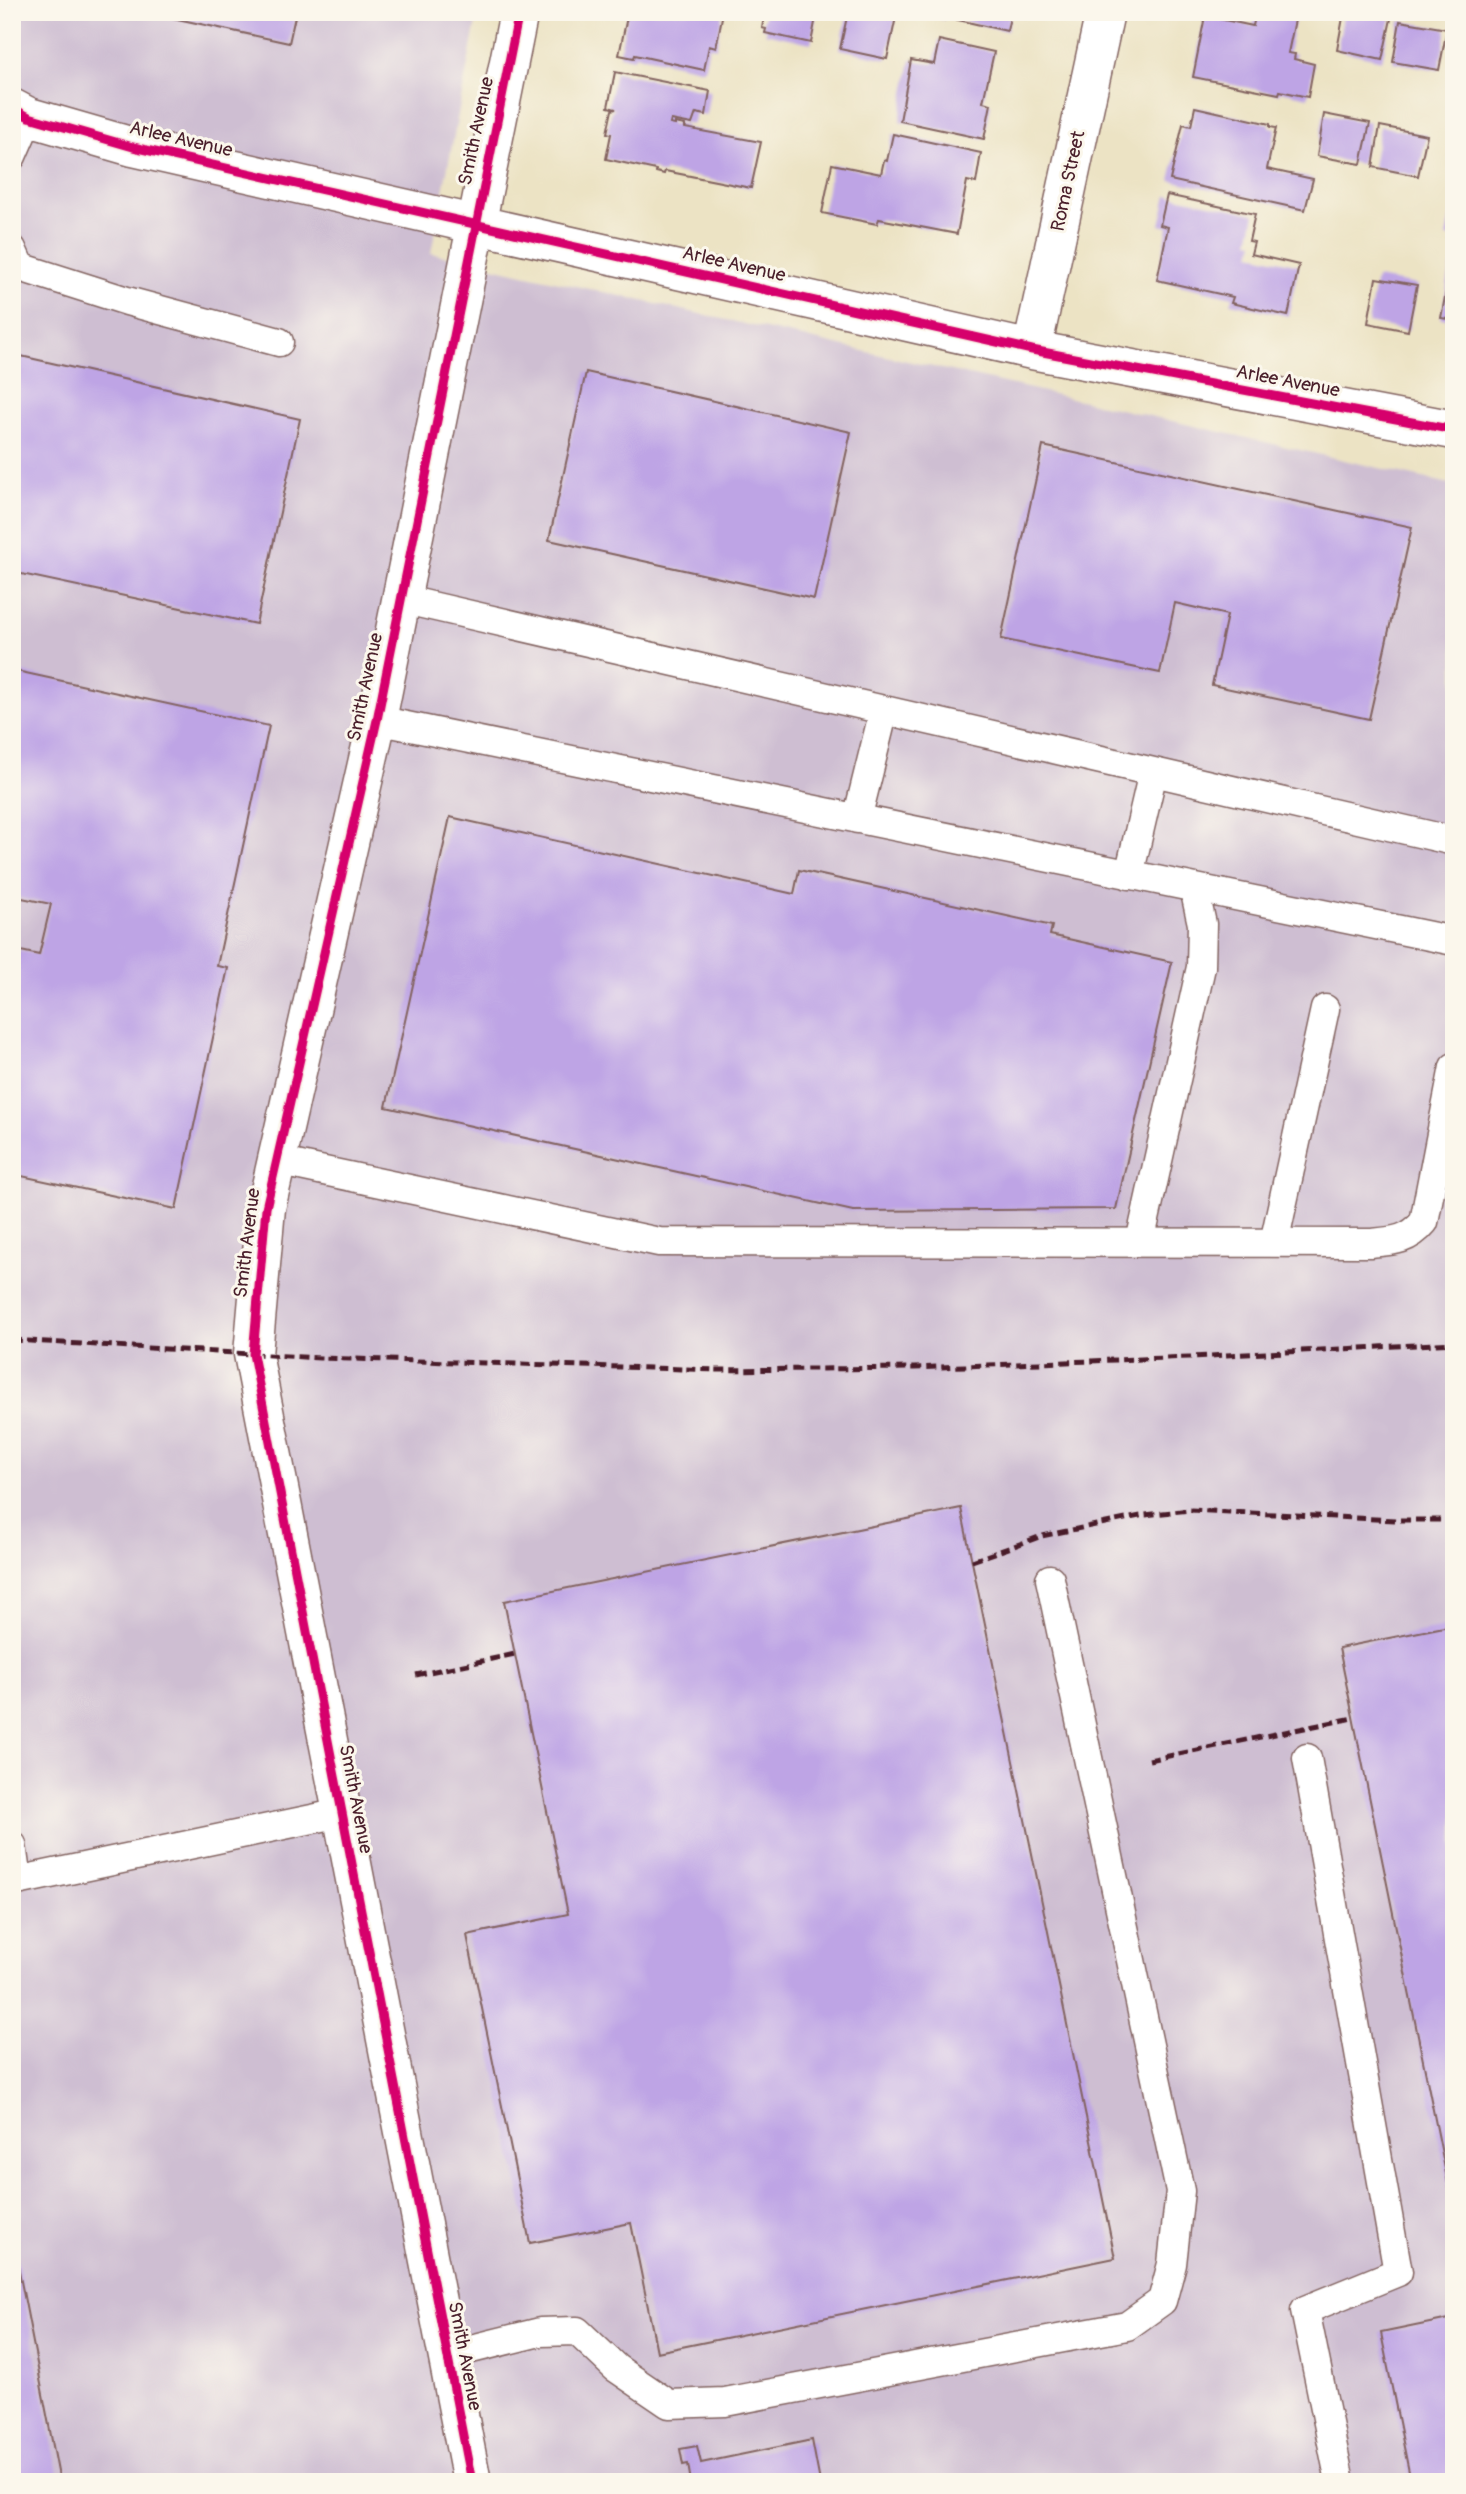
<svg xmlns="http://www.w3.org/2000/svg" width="1466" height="2494" font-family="Pangolin,sans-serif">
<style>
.industrial{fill:#cebed2}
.building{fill:#bea4e5}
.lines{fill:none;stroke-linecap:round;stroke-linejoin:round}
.service-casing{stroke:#836461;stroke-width:31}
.minor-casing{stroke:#836461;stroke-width:41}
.service{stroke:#fff;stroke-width:28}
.minor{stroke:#fff;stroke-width:38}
.rail{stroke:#4a1f2b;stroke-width:5;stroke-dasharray:10 5;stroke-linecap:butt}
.cycleway-casing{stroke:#fbf7ec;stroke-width:13}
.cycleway{stroke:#d6006c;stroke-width:9}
.labels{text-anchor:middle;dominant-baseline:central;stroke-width:6;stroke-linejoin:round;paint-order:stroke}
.street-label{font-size:19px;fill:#4a1f2b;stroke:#fbf7ec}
</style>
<rect width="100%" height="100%" fill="#fbf7ec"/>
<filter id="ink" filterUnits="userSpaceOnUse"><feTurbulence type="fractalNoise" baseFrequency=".0143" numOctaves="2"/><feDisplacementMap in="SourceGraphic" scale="14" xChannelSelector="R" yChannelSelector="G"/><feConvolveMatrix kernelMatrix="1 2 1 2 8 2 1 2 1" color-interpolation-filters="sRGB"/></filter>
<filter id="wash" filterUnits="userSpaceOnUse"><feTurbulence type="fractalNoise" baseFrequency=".00686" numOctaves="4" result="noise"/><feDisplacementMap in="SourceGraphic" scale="28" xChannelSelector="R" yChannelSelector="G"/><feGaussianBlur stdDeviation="1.57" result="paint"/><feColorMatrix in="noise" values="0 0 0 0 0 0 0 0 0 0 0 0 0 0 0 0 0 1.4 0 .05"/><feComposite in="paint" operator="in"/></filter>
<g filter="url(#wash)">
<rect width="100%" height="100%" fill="#ece3c4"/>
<path class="industrial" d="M 12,12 L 478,12 L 431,253 L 1454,485 L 1454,2482 L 12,2482 Z"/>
<g id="blocks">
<path class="building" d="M 145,12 L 296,12 L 289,43 Z
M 628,12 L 723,12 L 716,48 L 709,46 L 704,70 L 635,55 L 634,58 L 619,55 Z
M 765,12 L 817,12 L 811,43 L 765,33 L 766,29 L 762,28 Z
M 848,12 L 875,12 L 896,17 L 887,59 L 840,49 Z
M 928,12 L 1011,12 L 1007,31 L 945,17 L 944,20 L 927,16 Z
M 1256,12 L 1282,12 L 1296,15 L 1288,53 L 1295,54 L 1294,59 L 1314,64 L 1308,97 L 1280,91 L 1279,94 L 1193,77 L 1205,16 L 1253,26 Z
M 1344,12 L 1362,12 L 1391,19 L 1382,60 L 1337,50 Z
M 1400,21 L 1447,29 L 1439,70 L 1393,62 Z
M 939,40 L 994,52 L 983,102 L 991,104 L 984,139 L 900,121 L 911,60 L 934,64 Z
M 615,72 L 710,91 L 706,115 L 696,113 L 692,124 L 671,120 L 670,124 L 675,125 L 675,123 L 685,125 L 685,128 L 761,142 L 751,188 L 665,171 L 664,174 L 656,172 L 656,170 L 606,159 L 611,134 L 607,133 L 612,110 L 616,109 L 608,107 Z
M 1195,107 L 1270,124 L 1270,127 L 1276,128 L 1267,169 L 1313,179 L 1305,210 L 1170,180 L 1183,124 L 1191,126 Z
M 1324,114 L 1370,123 L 1361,164 L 1317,156 Z
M 1380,126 L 1427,135 L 1418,176 L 1373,167 Z
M 893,134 L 981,153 L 976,183 L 967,181 L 957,234 L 879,219 L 877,224 L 822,213 L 832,164 L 881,174 L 884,160 L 887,161 Z
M 1167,195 L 1255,214 L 1249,241 L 1254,242 L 1251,254 L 1299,265 L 1288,316 L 1231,303 L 1233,297 L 1157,280 L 1168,227 L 1160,225 Z
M 1453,205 L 1454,205 L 1454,238 L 1446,237 Z
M 1452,260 L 1454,260 L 1454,320 L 1441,318 Z
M 1376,278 L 1417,285 L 1408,331 L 1368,323 Z
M 12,354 L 300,419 L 256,624 L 12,572 Z
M 586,372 L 851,432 L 814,599 L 549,540 Z
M 1043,446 L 1412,527 L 1369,719 L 1212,685 L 1227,615 L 1175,603 L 1160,673 L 1001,639 Z
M 12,670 L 269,726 L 217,966 L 228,968 L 176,1209 L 12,1174 L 12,949 L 39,955 L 51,904 L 12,896 Z
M 450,817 L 794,894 L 799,870 L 1052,926 L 1050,935 L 1172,962 L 1116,1209 L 853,1211 L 386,1107 Z
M 961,1508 L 1115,2258 L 657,2352 L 631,2223 L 530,2243 L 467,1935 L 568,1914 L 504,1601 Z
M 1454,1625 L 1454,2208 L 1453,2208 L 1339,1648 Z
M 12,2245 L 14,2245 L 60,2482 L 12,2482 Z
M 1454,2318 L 1454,2482 L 1411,2482 L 1381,2333 Z
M 812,2440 L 820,2482 L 691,2482 L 688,2464 L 683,2465 L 680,2449 L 697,2446 L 701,2463 Z"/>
</g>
</g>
<g filter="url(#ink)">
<use href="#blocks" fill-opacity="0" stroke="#836461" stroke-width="2"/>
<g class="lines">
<g class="service-casing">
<path id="service" d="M 12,156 L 29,117
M 12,249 L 20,267 L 127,301 L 279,342
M 401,599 L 1454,841
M 377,720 L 1454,941
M 857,819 L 884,710
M 1129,875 L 1153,772
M 277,1161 L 659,1242 L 1370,1243 C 1393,1241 1408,1241 1424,1222 L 1454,1067
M 1140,1242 L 1201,967 L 1202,924 L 1194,888
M 1274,1243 L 1325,1009
M 1307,1758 L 1398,2272 L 1305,2310 L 1340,2482
M 12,1845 L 17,1881
M 12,1882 L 341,1813
M 447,2355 L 540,2332 L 577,2331 L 616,2368 L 669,2404 L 725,2402 L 1127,2326 L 1162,2301 L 1172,2264 L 1180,2191 L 1050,1579"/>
</g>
<g class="minor-casing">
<path id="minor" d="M 12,108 L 29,117 L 133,147 L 1032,350 L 1454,430
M 1032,350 L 1105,12
M 472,2482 L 253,1354 L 266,1208 L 377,720 L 519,12"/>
</g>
<use href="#service" class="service"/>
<use href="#minor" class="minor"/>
<path class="rail" d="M 12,1340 L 320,1358 L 717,1370 L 914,1368 L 1190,1357 L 1454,1343
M 972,1561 L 1042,1536 L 1145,1515 L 1190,1510 L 1397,1520 L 1454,1520
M 416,1675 L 515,1654
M 1149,1760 L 1353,1718"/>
<g class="cycleway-casing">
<path id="cycleway" d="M 12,108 L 29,117 L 133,147 L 1032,350 L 1454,430
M 472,2482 L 253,1354 L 266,1208 L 377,720 L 519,12"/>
</g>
<use href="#cycleway" class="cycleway"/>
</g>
</g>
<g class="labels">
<g class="street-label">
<text transform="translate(476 131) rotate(-78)">Smith Avenue</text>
<text transform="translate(181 139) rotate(13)">Arlee Avenue</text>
<text transform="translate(1068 181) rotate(-78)">Roma Street</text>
<text transform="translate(734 264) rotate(13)">Arlee Avenue</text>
<text transform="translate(1288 381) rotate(11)">Arlee Avenue</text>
<text transform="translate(365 687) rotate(-78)">Smith Avenue</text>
<text transform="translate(247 1243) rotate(-83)">Smith Avenue</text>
<text transform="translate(356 1799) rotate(79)">Smith Avenue</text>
<text transform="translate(465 2356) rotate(79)">Smith Avenue</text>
</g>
</g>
<rect width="1466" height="2494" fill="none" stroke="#fbf7ec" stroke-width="42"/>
</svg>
